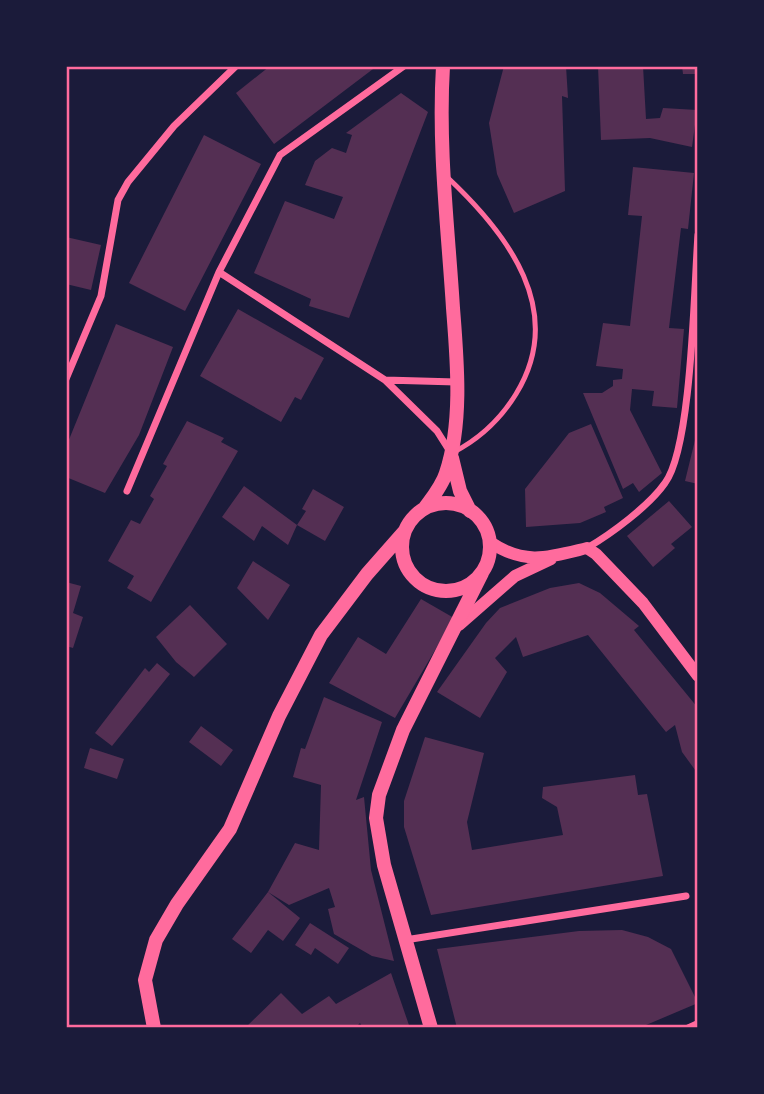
<svg xmlns="http://www.w3.org/2000/svg" width="764" height="1094" font-family="Overpass,sans-serif">
<style>
.building{fill:#542f53}
.lines{fill:none;stroke-linecap:round;stroke-linejoin:round}
.path{stroke:#ff6b9d;stroke-width:4.5}
.service{stroke:#ff6b9d;stroke-width:5}
.minor{stroke:#ff6b9d;stroke-width:7}
.tertiary{stroke:#ff6b9d;stroke-width:12}
.secondary{stroke:#ff6b9d;stroke-width:14}
.neatline{fill:none;stroke:#ff6b9d;stroke-width:2.5}
</style>
<rect width="100%" height="100%" fill="#1b1b3a"/>
<path class="building" d="M 270,66 L 377,66 L 274,144 L 236,93 Z
M 504,66 L 566,66 L 568,98 L 562,96 L 565,191 L 514,213 L 497,174 L 489,123 Z
M 598,66 L 643,66 L 646,119 L 660,118 L 663,108 L 697,110 L 692,147 L 650,138 L 601,140 Z
M 682,66 L 698,66 L 698,74 L 683,74 Z
M 401,93 L 428,112 L 349,318 L 309,306 L 311,299 L 254,273 L 285,201 L 334,219 L 343,197 L 305,185 L 315,161 L 332,148 L 346,153 L 352,135 L 346,133 Z
M 204,135 L 261,164 L 185,311 L 129,283 Z
M 633,167 L 694,173 L 688,229 L 681,228 L 669,328 L 684,329 L 677,408 L 652,406 L 654,391 L 632,389 L 630,410 L 662,473 L 639,492 L 633,483 L 623,489 L 583,393 L 602,393 L 613,386 L 613,380 L 622,379 L 623,369 L 596,366 L 603,323 L 630,326 L 642,216 L 628,215 Z
M 66,237 L 101,245 L 91,290 L 66,284 Z
M 238,309 L 324,358 L 301,400 L 295,397 L 281,422 L 200,376 Z
M 116,324 L 173,347 L 139,435 L 105,493 L 66,477 L 66,447 Z
M 187,421 L 224,438 L 221,442 L 238,451 L 151,602 L 127,588 L 134,576 L 108,561 L 131,520 L 140,524 L 154,499 L 150,496 L 167,466 L 163,464 Z
M 591,424 L 623,498 L 604,507 L 606,512 L 580,523 L 526,527 L 525,489 L 569,433 Z
M 698,428 L 698,484 L 685,481 Z
M 244,486 L 297,525 L 288,545 L 262,526 L 254,541 L 222,517 Z
M 313,489 L 344,507 L 325,541 L 297,525 L 306,511 L 302,509 Z
M 669,501 L 692,527 L 671,544 L 675,548 L 653,567 L 627,536 Z
M 253,561 L 290,585 L 268,620 L 237,588 Z
M 66,582 L 81,586 L 73,613 L 83,617 L 73,648 L 66,646 Z
M 579,583 L 600,593 L 639,626 L 634,630 L 698,708 L 698,774 L 682,752 L 675,725 L 666,732 L 588,635 L 523,657 L 516,637 L 495,658 L 507,672 L 480,718 L 437,692 L 486,623 L 500,608 L 550,588 Z
M 421,599 L 454,618 L 395,718 L 329,683 L 358,637 L 386,654 Z
M 190,605 L 227,644 L 194,677 L 176,662 L 156,637 Z
M 157,663 L 170,674 L 112,746 L 95,733 L 145,668 L 149,672 Z
M 324,697 L 382,722 L 356,800 L 364,797 L 371,870 L 394,961 L 372,956 L 334,934 L 328,909 L 335,907 L 329,888 L 289,905 L 268,892 L 295,843 L 319,850 L 321,785 L 293,777 L 301,748 L 305,749 Z
M 201,726 L 233,750 L 221,766 L 189,742 Z
M 425,737 L 484,753 L 467,822 L 472,850 L 563,835 L 557,807 L 542,798 L 543,787 L 635,775 L 638,795 L 647,794 L 663,876 L 431,915 L 404,827 L 404,801 Z
M 90,748 L 124,759 L 117,779 L 84,768 Z
M 268,892 L 300,918 L 283,941 L 268,930 L 251,953 L 232,939 Z
M 310,923 L 349,948 L 338,964 L 315,948 L 311,955 L 295,945 Z
M 622,930 L 648,937 L 671,949 L 698,1003 L 639,1028 L 457,1028 L 437,949 L 579,931 Z
M 391,973 L 410,1028 L 363,1028 L 360,1023 L 355,1028 L 245,1028 L 281,993 L 302,1014 L 329,996 L 336,1004 Z"/>
<g class="lines">
<path class="path" d="M 685,1028 L 698,1022"/>
<path class="service" d="M 447,177 C 508,234 567,311 516,394 C 500,420 481,438 454,452"/>
<path class="minor" d="M 66,379 L 101,296 L 118,200 L 128,182 L 174,126 L 236,66
M 385,380 L 219,272 L 280,155 L 404,66
M 449,450 L 437,431 L 385,380 L 456,382
M 127,491 L 219,272
M 587,548 C 611,534 649,506 665,483 C 692,447 694,286 698,235
M 405,940 L 686,896"/>
<path class="tertiary" d="M 490,542 C 525,566 550,557 587,548 L 596,554 L 643,603 L 698,676
M 459,625 L 515,576 L 551,559"/>
<path class="secondary" d="M 452,458 L 460,491 L 470,511
M402 547a44 44 0 1 1 88 0a44 44 0 1 1-88 0Z
M 424,509 C 432,498 442,486 446,473 C 463,422 457,360 453,308 C 448,228 438,147 443,66
M 154,1028 L 145,980 L 156,940 L 177,904 L 230,829 L 279,716 L 321,635 L 367,574 L 404,532
M 431,1028 L 384,865 L 376,818 L 379,795 L 403,730 L 482,573"/>
</g>
<rect width="764" height="1094" fill="none" stroke="#1b1b3a" stroke-width="136"/>
<rect x="68" y="68" width="628" height="958" class="neatline"/>
</svg>
